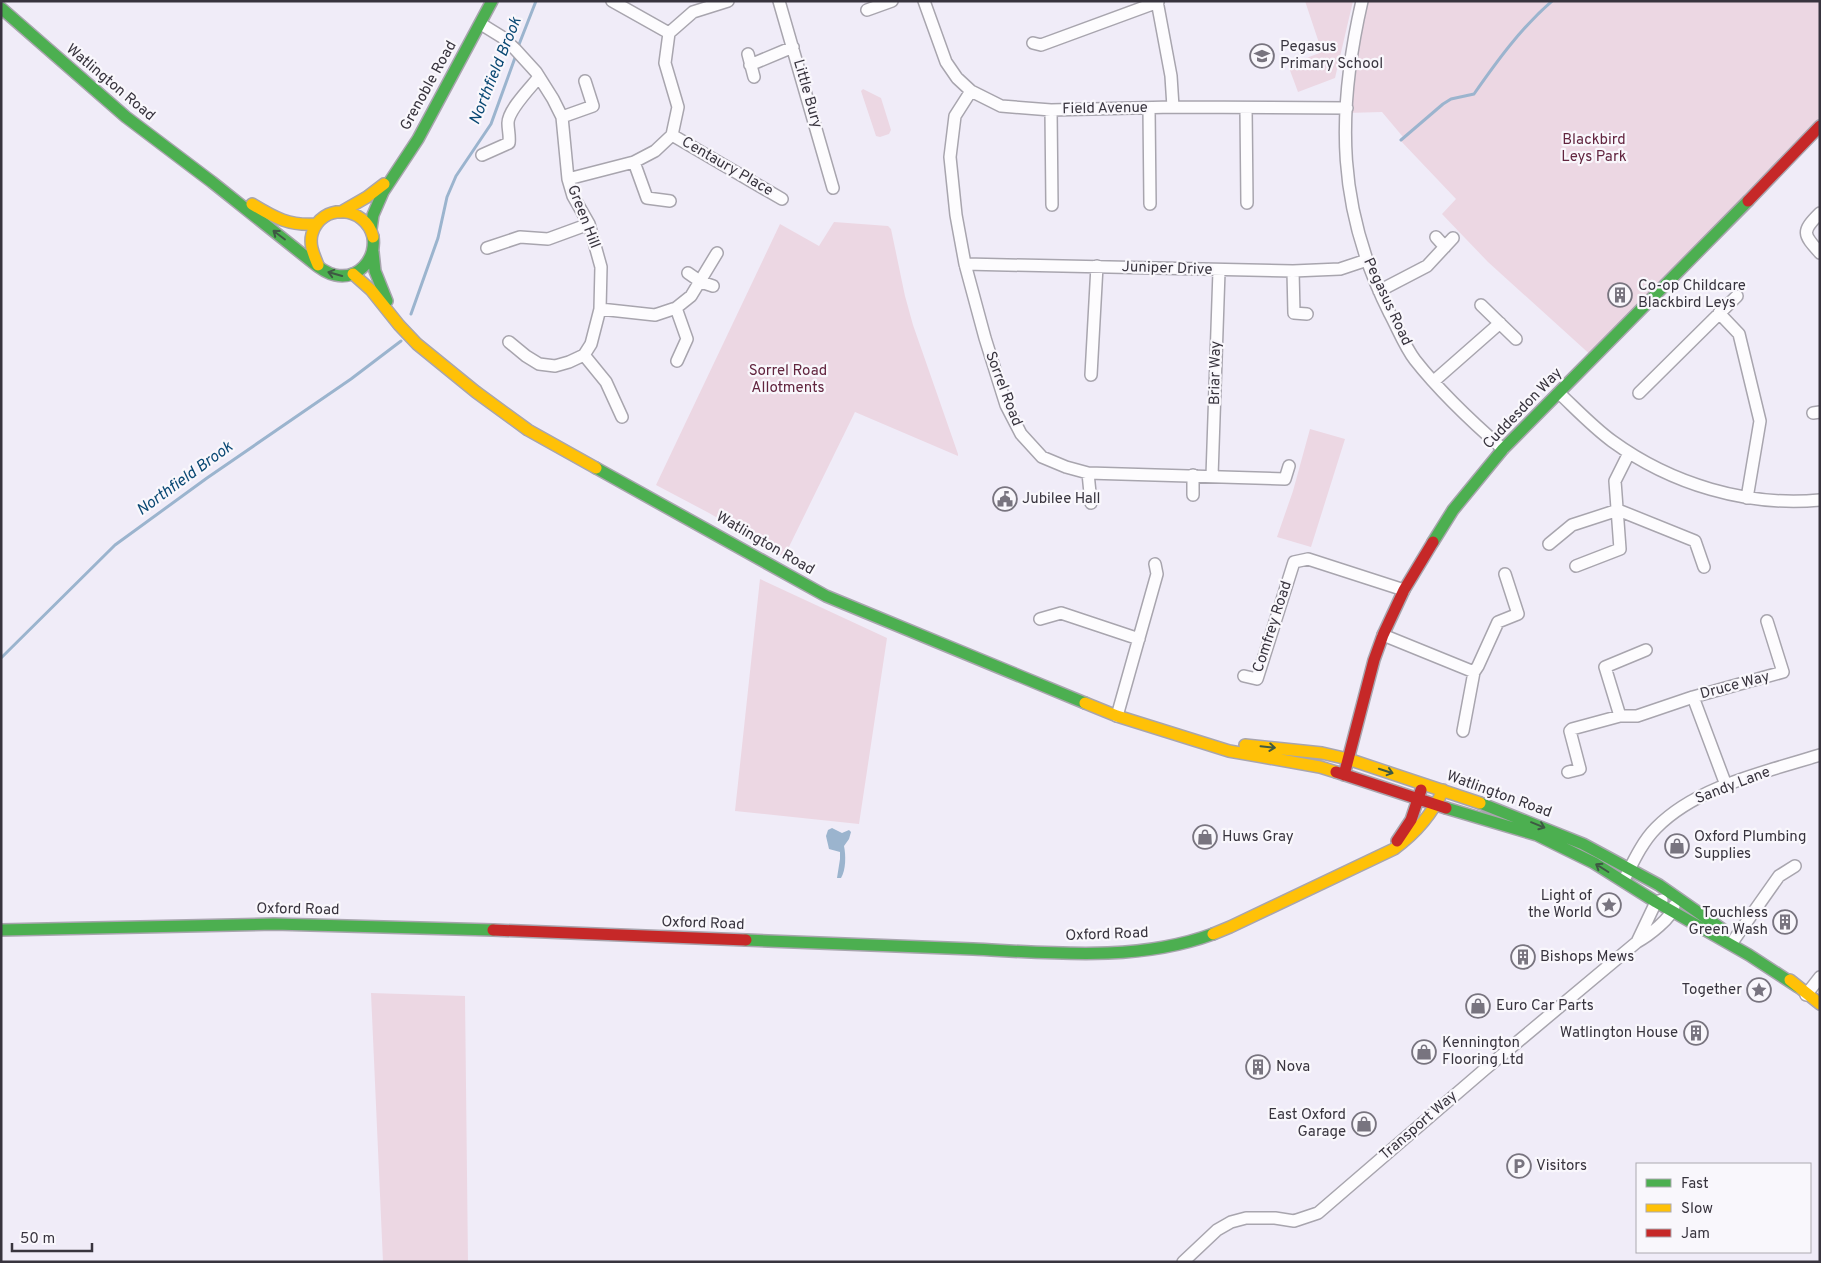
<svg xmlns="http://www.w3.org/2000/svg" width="1821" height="1263" font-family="Overpass,sans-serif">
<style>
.green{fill:#ecd7e3}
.water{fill:#9bb4ce}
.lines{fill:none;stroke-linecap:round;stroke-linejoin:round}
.stream{stroke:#9bb4ce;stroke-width:3}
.street-casing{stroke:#a8a5ae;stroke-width:14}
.fast-casing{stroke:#a8a5ae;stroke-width:14}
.slow-casing{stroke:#a8a5ae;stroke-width:14}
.jam-casing{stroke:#a8a5ae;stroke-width:14}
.street{stroke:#fdfcfe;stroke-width:11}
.fast{stroke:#4caf50;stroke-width:11}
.slow{stroke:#ffc107;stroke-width:11}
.jam{stroke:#c62828;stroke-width:11}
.oneway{stroke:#3e5943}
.labels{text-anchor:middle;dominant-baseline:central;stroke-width:4.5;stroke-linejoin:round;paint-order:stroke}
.poi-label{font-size:15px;fill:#38343e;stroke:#f9f7fc;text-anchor:start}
.street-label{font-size:15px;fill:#38343e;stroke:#f9f7fc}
.park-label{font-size:15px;fill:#62253f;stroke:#f9f7fc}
.water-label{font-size:16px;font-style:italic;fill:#094873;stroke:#f9f7fc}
</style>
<rect width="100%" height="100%" fill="#f0ecf8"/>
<path class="green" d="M 1305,1 L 1353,1 L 1335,78 L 1298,92 L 1288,65 L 1322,52 Z
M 1362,1 L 1820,1 L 1820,126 L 1594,358 L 1488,262 L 1442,214 L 1456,199 L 1400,140 L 1403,137 L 1382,112 L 1346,113 Z
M 863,89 L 881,98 L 891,130 L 889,134 L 880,137 L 876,136 L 861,91 Z
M 834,222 L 888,226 L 891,229 L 905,296 L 913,325 L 958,454 L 958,456 L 855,412 L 784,557 L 709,513 L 656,485 L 780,224 L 819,246 Z
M 1310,429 L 1345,439 L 1311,547 L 1277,537 L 1293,491 Z
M 760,579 L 887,638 L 859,824 L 735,811 Z
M 371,993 L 465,996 L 468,1262 L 383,1262 Z"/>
<path class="water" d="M 832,828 L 842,833 L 849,830 L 851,832 L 849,839 L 844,846 C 846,855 846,870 841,878 L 837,878 L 840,859 L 840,852 L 829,849 L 826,836 L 828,830 Z"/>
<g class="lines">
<path class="stream" d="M 518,47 L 536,1
M 1401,140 L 1443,104 L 1451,99 L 1474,94 C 1497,61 1521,28 1552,1
M 411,314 L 438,238 L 447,197 L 456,176 L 491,124 L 516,55
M 1,658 L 115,545 L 207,478 L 351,379 L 401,341"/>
<g class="street-casing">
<path id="street" d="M 612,1 L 669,33
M 779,1 L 833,188
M 924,1 L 946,62 L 957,78 L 971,91 L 1001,106 L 1051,110 L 1173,107 L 1347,108
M 1157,1 L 1171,76 L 1173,107
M 1362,1 C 1336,114 1337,209 1390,314 C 1398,329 1405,347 1415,360 C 1441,393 1472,422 1503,449
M 867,10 L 892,1
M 481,24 L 502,37 L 515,49 L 536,72 L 553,99 L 562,117 L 568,179 L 573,196 L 589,224 L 601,267 L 600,309 L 591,344 L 584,355 L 569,362 L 555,366 L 539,364 L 526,356 L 509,342
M 1033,43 L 1041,45 L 1158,2
M 748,54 L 754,77
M 750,65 L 793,47
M 971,91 L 955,116 L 950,157 L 956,215 L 965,264 L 985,338 L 1006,405 L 1021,434 L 1042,457 L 1066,467 L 1088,473 L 1285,479 L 1289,466
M 1149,108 L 1150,204
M 1246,108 L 1247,203
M 1051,110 L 1052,205
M 562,117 L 593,106 L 585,81
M 672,135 L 782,199
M 482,155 L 509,143 C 510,136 508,130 508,123 C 508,110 531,87 539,77
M 634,162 L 647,198 L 670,201
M 568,179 L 634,162 L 655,151 L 672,135 L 678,107 L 665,63 L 669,33 L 693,12 L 728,1
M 1820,213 C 1801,232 1803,234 1820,253
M 1436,237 L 1445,247
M 487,248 L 520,237 L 548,239 L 589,224
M 965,264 L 1293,271 L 1340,269 L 1367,260
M 1293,271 L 1294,313 L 1307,314
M 688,273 L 701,282 L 713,286
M 1379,291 L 1427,266 L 1453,238
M 1481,305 L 1516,339
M 676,308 L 691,296 L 717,253
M 600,309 L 655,315 L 676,308 L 687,339 L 677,361
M 1719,313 L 1739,334 L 1760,421 L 1747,498
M 584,355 L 606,382 L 622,417
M 1091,375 L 1097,266
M 1434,381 L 1500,323
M 1559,393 C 1576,409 1593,427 1612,441 C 1671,484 1747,507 1820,500
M 1639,393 L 1737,296
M 1813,413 L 1820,412
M 1088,473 L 1091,503
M 1193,475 L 1193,495
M 1212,476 L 1219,271
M 1549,544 L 1572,525 L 1618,510 L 1695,541 L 1704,567
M 1576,566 L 1620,549 L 1615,481 L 1629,453
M 1040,619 L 1061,613 L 1139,639
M 1383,635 L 1474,672 L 1463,731
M 1474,672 L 1478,666 L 1498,622 L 1518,614 L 1505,574
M 1244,676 L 1257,679 L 1294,562 L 1308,559 L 1404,590
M 1693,697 L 1726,785
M 1117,716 L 1157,574 L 1155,564
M 1620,716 L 1605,667 L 1646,650
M 1568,772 L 1580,769 L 1570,731 L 1572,729 L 1620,716 L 1637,716 L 1693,697 L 1783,672 L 1767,621
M 1626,876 C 1634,860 1643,841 1656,828 C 1697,786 1766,772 1820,755
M 1637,942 L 1656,902 L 1662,900
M 1731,944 L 1779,876 L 1795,866
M 1806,995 L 1820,977
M 1183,1262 L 1217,1230 L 1231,1222 L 1246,1218 L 1275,1218 L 1294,1221 L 1318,1213 L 1484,1070 L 1637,942 C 1648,936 1672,918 1674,906"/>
</g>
<g class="fast-casing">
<path id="fast" d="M 1,8 L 126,117 L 212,182 L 311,261 C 318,267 326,273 335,275 C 358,280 376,260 373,237
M 371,229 L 373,215 L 383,192 L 418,139 L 492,1
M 373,252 L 375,271 L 387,301
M 596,468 L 826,596 L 1085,703
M 1433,542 L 1453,510 L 1503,449 L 1748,201
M 1480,803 L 1583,844 L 1659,885 L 1722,929
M 1446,808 L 1537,835 L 1594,863 L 1656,902 L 1749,955 L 1798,987
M 1,930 L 274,924 L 493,930
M 746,940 C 821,943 897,946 973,949 C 1052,953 1137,962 1213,934"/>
</g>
<g class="slow-casing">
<path id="slow" d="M 252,204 C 275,218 289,226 317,224
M 341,212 L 367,197 L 384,184
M 318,265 C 314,255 309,245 312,234 C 321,202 366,206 373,237
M 353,274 L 371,290 L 399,325 L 417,344 L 476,392 L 528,430 L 596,468
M 1085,703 L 1117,716 L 1229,751 L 1320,767 L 1336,772
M 1245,745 L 1322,753 L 1348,759 L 1480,803
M 1213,934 L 1230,927 L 1394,849 C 1416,833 1432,815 1443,790
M 1790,980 L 1820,1004"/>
</g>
<g class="jam-casing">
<path id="jam" d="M 1748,201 L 1820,126
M 1336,772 L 1446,808
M 1344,775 L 1374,660 L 1383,635 L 1404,590 L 1433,542
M 1397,841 L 1411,820 L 1421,790
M 493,930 L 746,940"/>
</g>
<use href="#street" class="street"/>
<use href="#fast" class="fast"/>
<use href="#slow" class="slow"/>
<use href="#jam" class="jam"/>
</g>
<defs><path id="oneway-shaft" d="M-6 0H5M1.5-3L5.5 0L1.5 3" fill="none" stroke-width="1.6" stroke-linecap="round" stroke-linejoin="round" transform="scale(1.25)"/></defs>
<g class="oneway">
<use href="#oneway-shaft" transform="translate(279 235) rotate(-143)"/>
<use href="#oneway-shaft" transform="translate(335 274) rotate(-164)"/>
<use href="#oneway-shaft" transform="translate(1268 747) rotate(6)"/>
<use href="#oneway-shaft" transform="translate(1386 771) rotate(18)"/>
<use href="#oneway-shaft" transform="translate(1538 825) rotate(22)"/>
<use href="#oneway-shaft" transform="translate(1602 868) rotate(-148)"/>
</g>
<defs>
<g id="school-ring" transform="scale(1.25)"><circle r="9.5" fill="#f9f7fc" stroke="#78747f" stroke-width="1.5"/><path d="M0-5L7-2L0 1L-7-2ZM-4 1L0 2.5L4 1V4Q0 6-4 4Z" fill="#78747f"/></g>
<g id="building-ring" transform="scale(1.25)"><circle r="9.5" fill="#f9f7fc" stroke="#78747f" stroke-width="1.5"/><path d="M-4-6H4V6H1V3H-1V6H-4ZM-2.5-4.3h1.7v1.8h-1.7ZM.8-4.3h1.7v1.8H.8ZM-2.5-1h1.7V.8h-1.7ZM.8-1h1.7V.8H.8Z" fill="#78747f"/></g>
<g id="civic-ring" transform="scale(1.25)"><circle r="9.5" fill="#f9f7fc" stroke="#78747f" stroke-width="1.5"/><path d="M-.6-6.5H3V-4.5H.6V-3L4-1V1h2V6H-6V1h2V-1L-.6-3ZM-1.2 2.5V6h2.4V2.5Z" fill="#78747f"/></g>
<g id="shop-ring" transform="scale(1.25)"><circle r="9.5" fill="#f9f7fc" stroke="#78747f" stroke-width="1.5"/><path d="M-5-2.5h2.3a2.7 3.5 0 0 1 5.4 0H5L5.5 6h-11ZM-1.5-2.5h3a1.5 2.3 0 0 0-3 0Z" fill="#78747f"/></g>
<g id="sight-ring" transform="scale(1.25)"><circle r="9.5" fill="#f9f7fc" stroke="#78747f" stroke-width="1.5"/><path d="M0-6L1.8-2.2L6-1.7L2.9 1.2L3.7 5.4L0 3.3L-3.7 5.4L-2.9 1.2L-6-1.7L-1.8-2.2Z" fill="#78747f"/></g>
<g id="parking-ring" transform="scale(1.25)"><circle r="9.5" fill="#f9f7fc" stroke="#78747f" stroke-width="1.5"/><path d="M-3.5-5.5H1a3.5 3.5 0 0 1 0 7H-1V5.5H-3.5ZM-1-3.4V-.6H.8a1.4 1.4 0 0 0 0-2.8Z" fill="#78747f"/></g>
</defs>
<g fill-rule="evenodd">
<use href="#school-ring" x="1262" y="56"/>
<use href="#building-ring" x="1620" y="295"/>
<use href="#civic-ring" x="1005" y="499"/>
<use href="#shop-ring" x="1205" y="837"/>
<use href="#shop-ring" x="1677" y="846"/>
<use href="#sight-ring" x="1609" y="905"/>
<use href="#building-ring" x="1785" y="922"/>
<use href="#building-ring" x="1523" y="957"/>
<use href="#sight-ring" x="1759" y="990"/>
<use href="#shop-ring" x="1478" y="1006"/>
<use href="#building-ring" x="1696" y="1033"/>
<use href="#shop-ring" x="1424" y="1052"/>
<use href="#building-ring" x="1258" y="1067"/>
<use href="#shop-ring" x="1364" y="1124"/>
<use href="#parking-ring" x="1519" y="1166"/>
</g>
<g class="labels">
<g class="poi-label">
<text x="1280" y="47">Pegasus<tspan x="1280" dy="17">Primary School</tspan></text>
<text x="1638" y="286">Co-op Childcare<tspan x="1638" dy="17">Blackbird Leys</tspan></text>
<text x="1022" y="499">Jubilee Hall</text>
<text x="1222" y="837">Huws Gray</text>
<text x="1694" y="837">Oxford Plumbing<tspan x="1694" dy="17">Supplies</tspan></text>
<text x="1592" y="896" text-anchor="end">Light of<tspan x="1592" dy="17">the World</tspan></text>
<text x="1768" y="913" text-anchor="end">Touchless<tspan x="1768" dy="17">Green Wash</tspan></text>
<text x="1540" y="957">Bishops Mews</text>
<text x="1742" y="990" text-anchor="end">Together</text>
<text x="1496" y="1006">Euro Car Parts</text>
<text x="1678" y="1033" text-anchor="end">Watlington House</text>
<text x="1442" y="1043">Kennington<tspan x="1442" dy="17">Flooring Ltd</tspan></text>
<text x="1276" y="1067">Nova</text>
<text x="1346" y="1115" text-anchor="end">East Oxford<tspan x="1346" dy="17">Garage</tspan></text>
<text x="1536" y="1166">Visitors</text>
</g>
<g class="street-label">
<text transform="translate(110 83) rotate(40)">Watlington Road</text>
<text transform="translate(429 86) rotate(-61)">Grenoble Road</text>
<text transform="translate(807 94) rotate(74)">Little Bury</text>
<text transform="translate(1105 109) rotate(-1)">Field Avenue</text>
<text transform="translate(727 167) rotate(30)">Centaury Place</text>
<text transform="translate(583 217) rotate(69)">Green Hill</text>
<text transform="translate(1167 269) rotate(2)">Juniper Drive</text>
<text transform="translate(1387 302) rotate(65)">Pegasus Road</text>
<text transform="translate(1216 373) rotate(-89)">Briar Way</text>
<text transform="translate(1003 389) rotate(69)">Sorrel Road</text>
<text transform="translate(1523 409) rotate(-46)">Cuddesdon Way</text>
<text transform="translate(765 544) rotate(30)">Watlington Road</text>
<text transform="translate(1273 627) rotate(-72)">Comfrey Road</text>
<text transform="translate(1735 686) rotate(-15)">Druce Way</text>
<text transform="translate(1733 786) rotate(-21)">Sandy Lane</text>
<text transform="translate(1499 795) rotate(20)">Watlington Road</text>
<text transform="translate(298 910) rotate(1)">Oxford Road</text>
<text transform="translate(703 924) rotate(2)">Oxford Road</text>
<text transform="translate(1107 935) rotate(-2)">Oxford Road</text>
<text transform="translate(1419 1126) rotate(-41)">Transport Way</text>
</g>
<g class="park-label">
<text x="1594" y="140">Blackbird<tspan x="1594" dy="17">Leys Park</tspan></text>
<text x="788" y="371">Sorrel Road<tspan x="788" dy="17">Allotments</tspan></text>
</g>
<g class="water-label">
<text transform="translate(496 71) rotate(-68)">Northfield Brook</text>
<text transform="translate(185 479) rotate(-36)">Northfield Brook</text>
</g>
</g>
<rect width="1821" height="1263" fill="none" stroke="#38343e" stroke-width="5"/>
<rect x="1636" y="1163" width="175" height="90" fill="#f9f7fc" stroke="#aca9b0"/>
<rect x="1646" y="1179" width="25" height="8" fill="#4caf50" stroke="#aca9b0"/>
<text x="1681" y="1188" font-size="15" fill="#38343e">Fast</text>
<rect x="1646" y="1204" width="25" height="8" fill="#ffc107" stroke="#aca9b0"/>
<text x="1681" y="1213" font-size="15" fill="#38343e">Slow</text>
<rect x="1646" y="1229" width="25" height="8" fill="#c62828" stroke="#aca9b0"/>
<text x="1681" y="1238" font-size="15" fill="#38343e">Jam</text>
<path d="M12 1243v8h80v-8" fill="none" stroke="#38343e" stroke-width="2.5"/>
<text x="20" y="1243" font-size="15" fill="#38343e" stroke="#f9f7fc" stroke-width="4" paint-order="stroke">50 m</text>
</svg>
